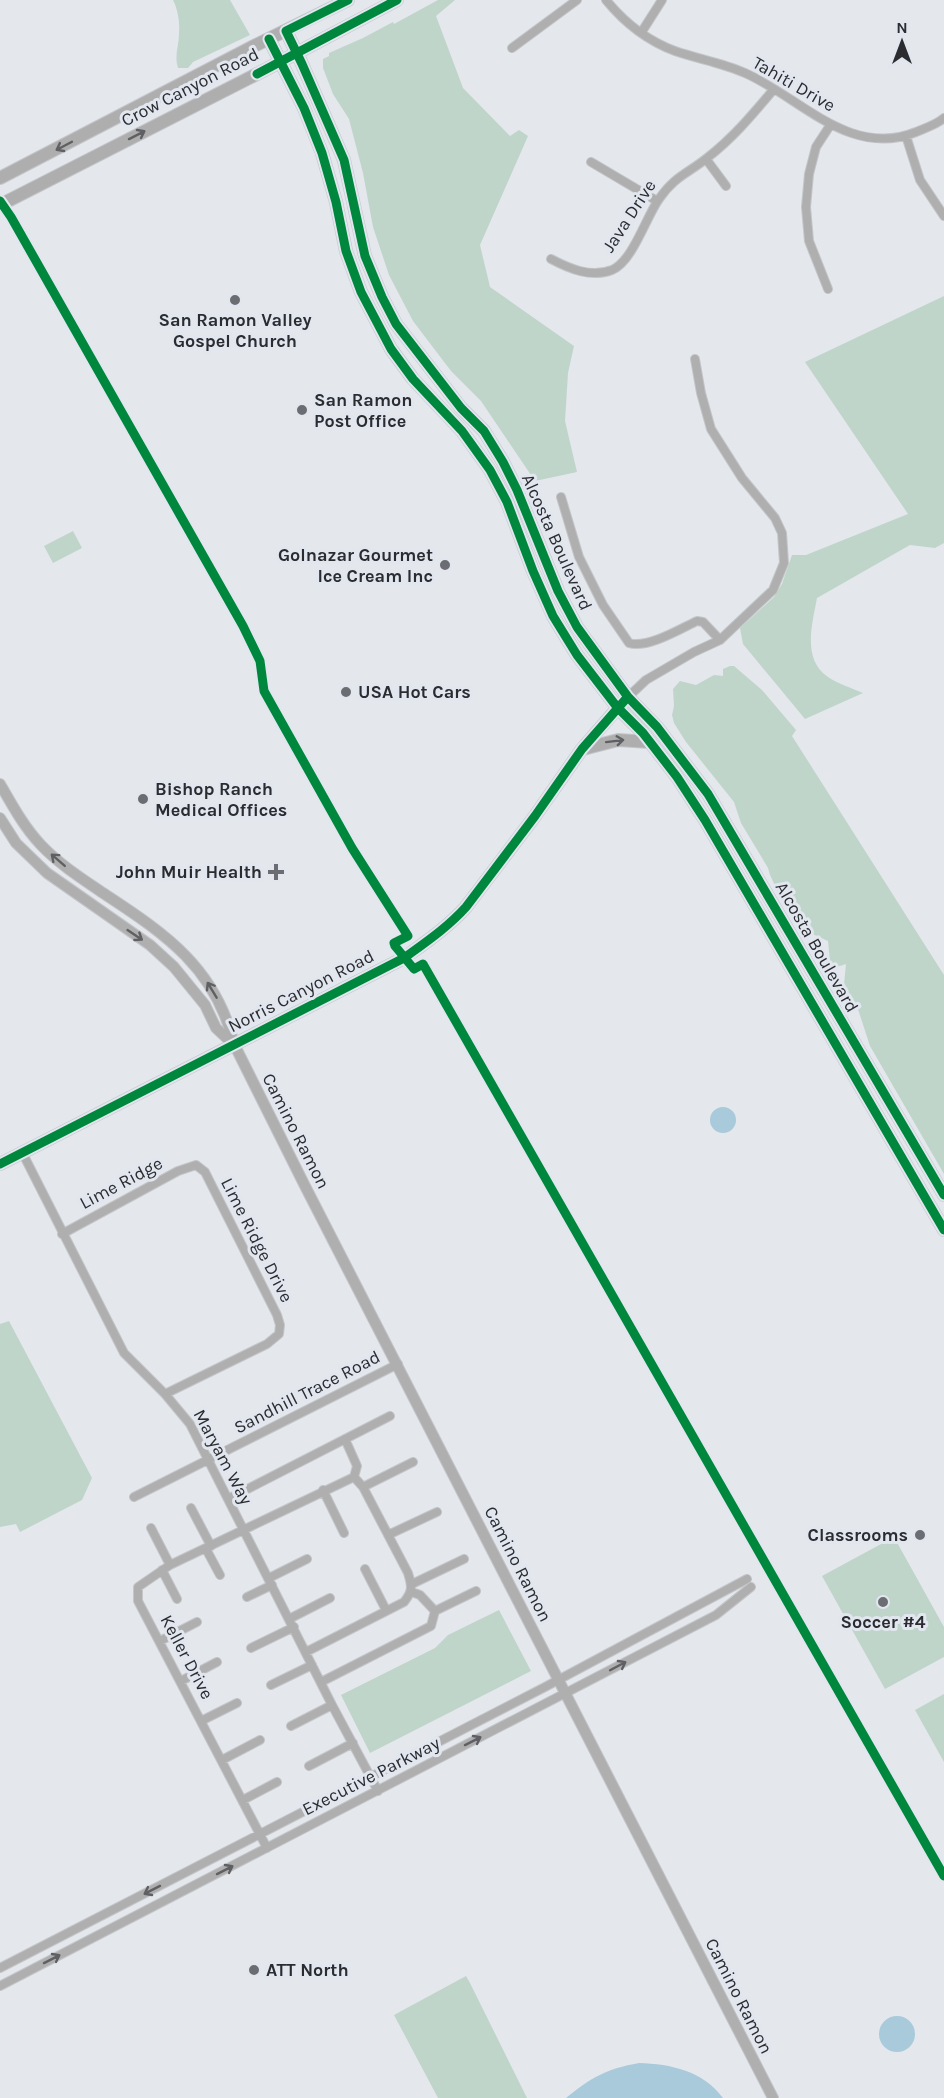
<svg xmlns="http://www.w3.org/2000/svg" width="944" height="2098" font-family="Karla,sans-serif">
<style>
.green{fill:#bfd5ca}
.water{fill:#a8cadb}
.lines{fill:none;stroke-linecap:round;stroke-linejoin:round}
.minor-casing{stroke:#c3c5c9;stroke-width:10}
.tertiary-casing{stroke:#c3c5c9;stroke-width:12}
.secondary-casing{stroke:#c3c5c9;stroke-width:14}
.minor{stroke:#afafaf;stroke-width:8}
.tertiary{stroke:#afafaf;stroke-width:10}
.secondary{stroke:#aeaeaf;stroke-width:12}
.cycleway-casing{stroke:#e1e6ef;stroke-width:13}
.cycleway{stroke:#00873e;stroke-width:9}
.oneway{stroke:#5f6063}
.poi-dot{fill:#6b6d72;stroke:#e1e6ef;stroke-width:2}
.labels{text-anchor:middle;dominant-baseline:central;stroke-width:6;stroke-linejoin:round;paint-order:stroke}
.street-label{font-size:18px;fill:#2a2c30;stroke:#e1e6ef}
.poi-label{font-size:18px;font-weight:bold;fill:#2a2c30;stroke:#e1e6ef;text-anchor:start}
</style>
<rect width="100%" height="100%" fill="#e4e7ec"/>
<path class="green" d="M 173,0 L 230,0 L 250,35 L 193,62 L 188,68 L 178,68 C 174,55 179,46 179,34 C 180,23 178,10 173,0 Z
M 438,0 L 455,0 L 436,16 L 463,88 L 510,136 L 519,130 L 528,136 L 480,245 L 490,287 L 574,346 L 568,373 L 565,421 L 577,472 L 535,481 L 481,401 L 451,371 L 413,321 L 389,275 L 373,227 L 363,173 L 349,119 L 333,94 L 323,68 L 323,59 L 329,56 L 329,53 L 363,38 L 393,22 L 394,24 Z
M 944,296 L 944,543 L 935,548 L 910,545 L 817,598 C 812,625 802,659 828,677 C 838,684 852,688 863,693 L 805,719 L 743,644 L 740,628 L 774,597 L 782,584 L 792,555 L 806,555 L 908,514 L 805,362 Z
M 73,531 L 82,548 L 53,563 L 44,546 Z
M 730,666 L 734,666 L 762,690 L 796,730 L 792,736 L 944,975 L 944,1174 L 870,1046 L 856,1003 L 847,1001 L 843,994 L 846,964 L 834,968 L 830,962 L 828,941 L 808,932 L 780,896 L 770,875 L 768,868 L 741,823 L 734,802 L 686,742 L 674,723 L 672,715 L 674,706 L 673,689 L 680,681 L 696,685 L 714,675 L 723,676 L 723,669 Z
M 9,1321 L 92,1478 L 82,1500 L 20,1532 L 16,1524 L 0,1527 L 0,1324 Z
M 894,1537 L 944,1627 L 944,1657 L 885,1689 L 822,1576 Z
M 499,1610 L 531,1671 L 370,1753 L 341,1695 L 435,1648 L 448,1635 Z
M 944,1694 L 944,1762 L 915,1710 Z
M 466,1976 L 470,1983 L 527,2098 L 438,2098 L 394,2015 Z"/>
<path class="water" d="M710 1120a13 13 0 1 1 26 0a13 13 0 1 1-26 0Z
M879 2034a18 18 0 1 1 36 0a18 18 0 1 1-36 0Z
M 639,2063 C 671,2064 703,2071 723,2098 L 566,2098 C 592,2077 606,2069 639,2063 Z"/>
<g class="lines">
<g class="minor-casing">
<path id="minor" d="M 606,0 C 624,22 648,41 675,51 C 698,59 723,63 745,73 C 800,97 850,159 916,132 C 925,128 936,125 944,118
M 641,33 L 662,0
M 512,48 L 577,0
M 906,136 L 920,180 L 944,216
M 706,159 L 726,186
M 591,162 L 657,201
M 551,259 C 570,269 591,278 612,270 C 633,261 646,217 659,199 C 675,176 687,174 707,158 C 733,138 753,114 774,89
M 828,289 L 809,241 L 806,207 L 809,174 L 816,147 L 831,124
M 561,497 L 579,557 L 603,605 L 629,643 C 647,649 680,629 697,621 L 703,622 L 720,640
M 628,697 L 646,680 L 694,652 L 720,640 L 773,590 L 784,563 L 782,533 L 775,518 L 742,478 L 711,429 L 701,393 L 695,359
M 22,1152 L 124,1353 L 165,1394 L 190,1424 L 332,1705 L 378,1791
M 62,1234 L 178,1171 L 196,1165 L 205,1172 L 277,1315 L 280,1325 L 279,1334 L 267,1344 L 165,1394
M 345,1439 L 357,1466 L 354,1477
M 363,1487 L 413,1462
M 323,1490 L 344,1533
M 134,1497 L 398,1364
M 228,1499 L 390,1416
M 191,1508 L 211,1546
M 151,1528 L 170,1565
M 388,1535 L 437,1512
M 206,1549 L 220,1575
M 365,1569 L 386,1610
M 162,1570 L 177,1599
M 269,1578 L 307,1559
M 412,1584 L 464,1559
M 247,1597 L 272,1585
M 435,1611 L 476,1591
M 289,1619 L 330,1598
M 160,1641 L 197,1622
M 251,1648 L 294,1627
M 181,1681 L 217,1662
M 321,1682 L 431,1626 L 435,1611 L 420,1595 L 412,1592
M 271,1685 L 312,1665
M 201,1721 L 237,1703
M 291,1726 L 332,1705
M 222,1760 L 260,1740
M 309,1766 L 353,1743
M 243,1800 L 277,1782
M 267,1848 L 138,1601 L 138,1587 L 170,1565 L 354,1477 L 363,1487 L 408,1573 C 412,1586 413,1591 404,1602 L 306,1652
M 0,1968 L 545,1687 L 747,1579
M 0,1986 L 716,1615 L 751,1587"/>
</g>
<g class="tertiary-casing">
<path id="tertiary" d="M 0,784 C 12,805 24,827 41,845 C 60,865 84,880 106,895 C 167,935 216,969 234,1044 L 305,1186 L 773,2098
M 0,818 L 16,843 L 47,873 L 150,945 L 174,967 L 205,1005 L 216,1028 L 233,1044"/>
</g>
<g class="secondary-casing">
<path id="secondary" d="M 286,31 L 302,64 L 344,160 L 365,256 L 382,297 L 396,324 L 461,408 L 484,431 L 503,462 L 517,490 L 558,591 L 577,627 L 628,697 L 657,727 L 708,794 L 944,1195
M 269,39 L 304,108 L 322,153 L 336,202 L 346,251 L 361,292 L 391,349 L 413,379 L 462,431 L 490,470 L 507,502 L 533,571 L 553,616 L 577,655 L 617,707 L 643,733 L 677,777 L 705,820 L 944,1230
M 0,178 L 252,47 L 348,0
M 0,205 L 257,74 L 397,0
M 583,749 L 618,740 L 650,742
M 0,1164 L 404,958 C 426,942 448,927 466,907 L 535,816 L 582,749 L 622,703"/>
</g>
<use href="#minor" class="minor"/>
<use href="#tertiary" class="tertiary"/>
<use href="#secondary" class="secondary"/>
<g class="cycleway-casing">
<path id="cycleway" d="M 348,0 L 286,31 L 302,64 L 344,160 L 365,256 L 382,297 L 396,324 L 461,408 L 484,431 L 503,462 L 517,490 L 558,591 L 577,627 L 628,697 L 657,727 L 708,794 L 944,1195
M 269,39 L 304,108 L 322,153 L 336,202 L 346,251 L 361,292 L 391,349 L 413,379 L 462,431 L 490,470 L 507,502 L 533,571 L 553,616 L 577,655 L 617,707 L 643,733 L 677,777 L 705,820 L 944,1230
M 257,74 L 397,0
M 0,201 L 11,217 L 243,626 L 260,661 L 264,691 L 352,848 L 408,936 L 394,943 L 395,946 L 414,969 L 423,964 L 944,1876
M 0,1164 L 404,958 C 426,942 448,927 466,907 L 535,816 L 582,749 L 625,700"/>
</g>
<use href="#cycleway" class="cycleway"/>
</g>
<defs><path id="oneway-shaft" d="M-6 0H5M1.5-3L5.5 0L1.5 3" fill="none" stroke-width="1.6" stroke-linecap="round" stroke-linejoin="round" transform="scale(1.5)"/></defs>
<g class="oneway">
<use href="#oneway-shaft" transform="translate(137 135) rotate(-27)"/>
<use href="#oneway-shaft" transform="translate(64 146) rotate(152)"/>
<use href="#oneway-shaft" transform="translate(615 741) rotate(-7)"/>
<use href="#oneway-shaft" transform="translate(58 860) rotate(-139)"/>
<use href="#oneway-shaft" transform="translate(135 935) rotate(34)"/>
<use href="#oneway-shaft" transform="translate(212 990) rotate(-121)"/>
<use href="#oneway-shaft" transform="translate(618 1666) rotate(-28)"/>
<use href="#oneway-shaft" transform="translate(473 1741) rotate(-27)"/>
<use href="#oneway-shaft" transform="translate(225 1870) rotate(-27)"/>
<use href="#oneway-shaft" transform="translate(152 1890) rotate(153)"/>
<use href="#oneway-shaft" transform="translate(52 1959) rotate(-27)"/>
</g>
<g class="poi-dot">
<circle cx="235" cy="300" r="6"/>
<circle cx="302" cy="410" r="6"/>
<circle cx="445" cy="565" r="6"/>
<circle cx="346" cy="692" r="6"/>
<circle cx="143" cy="799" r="6"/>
<path d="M273 863h6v6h6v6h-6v6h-6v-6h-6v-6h6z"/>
<circle cx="920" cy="1535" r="6"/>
<circle cx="883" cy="1602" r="6"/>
<circle cx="254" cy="1970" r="6"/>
</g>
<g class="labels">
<g class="street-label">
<text transform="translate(794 84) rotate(30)">Tahiti Drive</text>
<text transform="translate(190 87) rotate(-27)">Crow Canyon Road</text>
<text transform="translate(629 216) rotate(-57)">Java Drive</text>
<text transform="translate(557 542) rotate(66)">Alcosta Boulevard</text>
<text transform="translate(817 947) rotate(60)">Alcosta Boulevard</text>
<text transform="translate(301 991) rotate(-27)">Norris Canyon Road</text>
<text transform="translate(296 1131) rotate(63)">Camino Ramon</text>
<text transform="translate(121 1183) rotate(-28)">Lime Ridge</text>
<text transform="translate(257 1240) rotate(63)">Lime Ridge Drive</text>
<text transform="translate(307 1392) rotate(-27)">Sandhill Trace Road</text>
<text transform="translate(223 1457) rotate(62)">Maryam Way</text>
<text transform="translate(518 1564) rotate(63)">Camino Ramon</text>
<text transform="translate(187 1657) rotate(62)">Keller Drive</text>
<text transform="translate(371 1776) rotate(-27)">Executive Parkway</text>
<text transform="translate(739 1996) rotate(63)">Camino Ramon</text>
</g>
<g class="poi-label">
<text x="235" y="320" text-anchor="middle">San Ramon Valley<tspan x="235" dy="21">Gospel Church</tspan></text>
<text x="314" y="400">San Ramon<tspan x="314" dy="21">Post Office</tspan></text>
<text x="433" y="555" text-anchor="end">Golnazar Gourmet<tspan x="433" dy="21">Ice Cream Inc</tspan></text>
<text x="358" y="692">USA Hot Cars</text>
<text x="155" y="789">Bishop Ranch<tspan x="155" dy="21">Medical Offices</tspan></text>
<text x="262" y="872" text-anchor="end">John Muir Health</text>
<text x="908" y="1535" text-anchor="end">Classrooms</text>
<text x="883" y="1622" text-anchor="middle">Soccer #4</text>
<text x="266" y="1970">ATT North</text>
</g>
</g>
<g transform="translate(902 42)" stroke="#e1e6ef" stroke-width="4.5" paint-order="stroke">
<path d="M0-4.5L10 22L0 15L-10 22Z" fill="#2a2c30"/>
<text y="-9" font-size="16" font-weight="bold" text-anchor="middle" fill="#2a2c30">N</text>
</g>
</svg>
